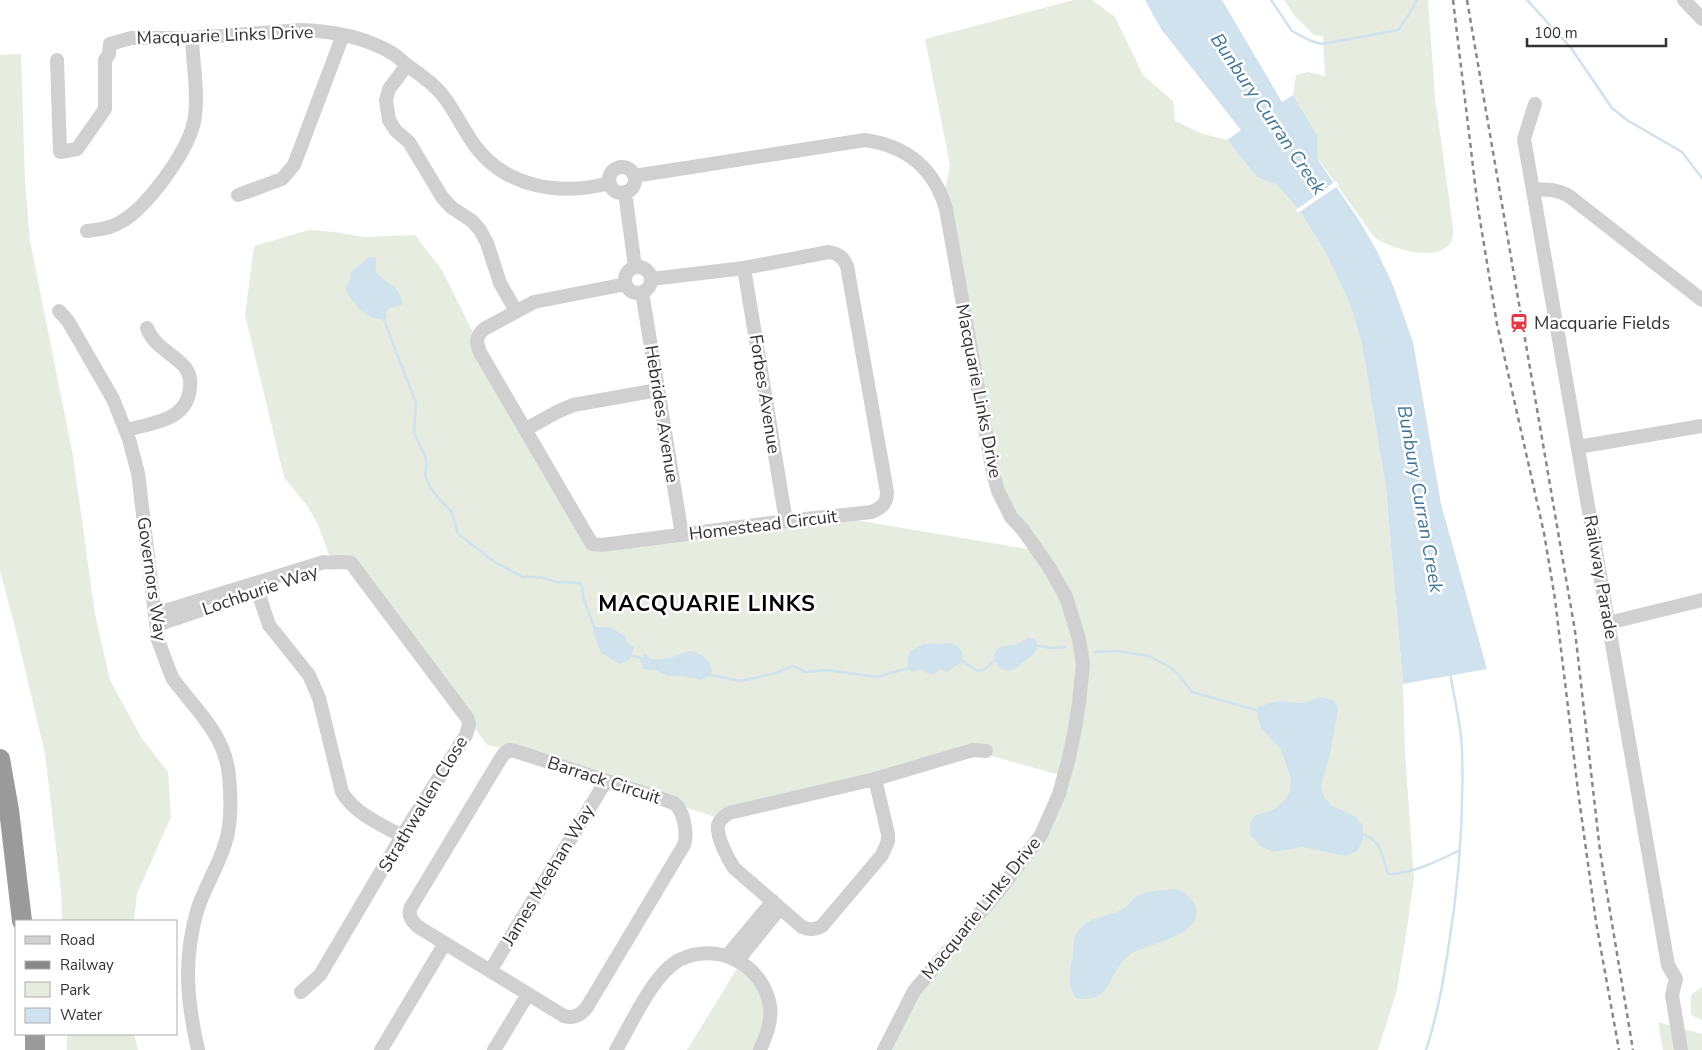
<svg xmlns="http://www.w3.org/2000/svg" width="1702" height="1050" font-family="'Nunito Sans',sans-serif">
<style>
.green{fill:#e6ecdf}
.water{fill:#cfe2ee}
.pier{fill:#fff}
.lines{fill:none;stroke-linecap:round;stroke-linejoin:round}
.stream{stroke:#cfe2ee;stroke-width:2.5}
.minor{stroke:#d0d0d0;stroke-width:14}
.highway{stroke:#9a9a9a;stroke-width:20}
.rail{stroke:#888;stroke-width:2.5;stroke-dasharray:5 4;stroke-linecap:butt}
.labels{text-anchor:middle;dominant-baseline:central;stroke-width:5;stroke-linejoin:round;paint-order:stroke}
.street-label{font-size:18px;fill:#333;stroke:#fff}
.poi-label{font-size:18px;fill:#333;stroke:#fff;text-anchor:start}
.water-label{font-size:19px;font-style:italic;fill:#3f7597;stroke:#fff}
.district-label{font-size:22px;font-weight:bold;letter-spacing:1px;fill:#000;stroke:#fff}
</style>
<rect width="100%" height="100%" fill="#fff"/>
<path class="green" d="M 1074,0 L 1092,0 L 1115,17 L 1143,75 L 1173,101 L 1175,121 L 1203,134 L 1227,140 L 1257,177 L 1277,185 L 1299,210 L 1326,253 L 1350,304 L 1362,344 L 1386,488 L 1403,684 L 1405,754 L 1414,879 L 1406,935 L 1397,990 L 1378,1050 L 885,1050 L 914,990 L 1041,837 L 1063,776 L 974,751 L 721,819 L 510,750 L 487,745 L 352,563 L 332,563 L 318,525 L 308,507 L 284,477 L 245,315 L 254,246 L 309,230 L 334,232 L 365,237 L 415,235 L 442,270 L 477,341 L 591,543 L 832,516 L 1039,551 L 998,491 L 943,200 L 950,165 L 925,39 Z
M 1284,0 L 1428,0 L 1435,97 L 1453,228 C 1453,232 1453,237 1452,240 C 1440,265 1391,248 1375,238 L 1318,159 L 1317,135 L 1293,95 L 1296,75 L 1308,72 L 1325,76 L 1323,36 L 1314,35 L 1295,16 Z
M 21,54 L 25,181 L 30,241 L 73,456 L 95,614 L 110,680 L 141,737 L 168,772 L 171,817 L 137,894 L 134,921 L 62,921 L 61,891 L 45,754 L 14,623 L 0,571 L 0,55 Z
M 741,962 L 771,1007 L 760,1050 L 687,1050 Z
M 1702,987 L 1702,1020 L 1691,1015 L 1691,995 Z
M 1658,1022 L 1702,1034 L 1702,1050 L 1663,1050 Z
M 67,1034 L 134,1034 L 138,1050 L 67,1050 Z"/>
<path class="water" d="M 1145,0 L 1222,0 L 1282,102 L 1293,95 L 1317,135 L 1318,160 L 1357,217 L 1377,251 L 1394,288 L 1413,342 L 1441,504 L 1487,669 L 1403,684 L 1386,488 L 1362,344 L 1350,304 L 1326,253 L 1299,210 L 1277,185 L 1257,177 L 1227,140 L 1241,130 L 1161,29 Z
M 369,257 L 376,258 C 376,262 375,267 376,270 C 377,280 403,284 402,305 L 389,308 L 386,313 L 387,316 L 384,320 C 366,319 354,306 346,290 L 346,286 L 351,278 L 350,273 Z
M 594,627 L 610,627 L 626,637 L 626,642 L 634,647 L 630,659 L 620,664 L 601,653 L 593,631 Z
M 1029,637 L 1035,640 L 1038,646 C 1036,654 1029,658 1022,663 C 1014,671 1008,673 998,667 L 994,657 C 998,640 1008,649 1018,644 C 1022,642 1025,639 1029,637 Z
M 951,643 C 960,647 963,650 963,661 L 947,672 L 940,669 L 932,675 L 918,669 L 913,673 L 908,668 L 908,659 L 910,651 L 924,644 Z
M 688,651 C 700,651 715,663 711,675 L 701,680 L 683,676 L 668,676 L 655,670 L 644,669 L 640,661 L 645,653 L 650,659 C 664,660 676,657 688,651 Z
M 1321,697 L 1335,701 L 1338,710 L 1330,754 L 1321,786 L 1324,797 L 1331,805 L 1356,817 L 1363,826 L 1363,840 L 1357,851 L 1345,856 L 1303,847 L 1273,852 L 1261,846 L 1250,835 L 1250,824 L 1254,816 L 1273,810 L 1283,802 L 1290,792 L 1291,780 L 1281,749 L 1261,728 C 1261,722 1255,713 1257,709 C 1259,706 1264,705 1267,704 C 1281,699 1285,702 1298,703 C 1305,704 1314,699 1321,697 Z
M 1177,889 C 1186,894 1193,898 1196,908 C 1202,936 1148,943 1131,954 C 1107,970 1113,1005 1076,998 C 1068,987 1069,973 1072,961 C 1074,951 1072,939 1078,931 C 1090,915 1111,918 1126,907 C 1131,904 1132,898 1139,895 C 1150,890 1166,890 1177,889 Z"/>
<path class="pier" d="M 1336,181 L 1339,185 L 1298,213 L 1296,210 Z"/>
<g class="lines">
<path class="stream" d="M 1271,0 L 1292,31 L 1311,41 L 1322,44 L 1398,30 L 1408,16 L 1417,0
M 1527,0 L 1571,48 L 1612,108 L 1627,120 L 1682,152 L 1702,178
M 384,320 L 416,403 L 414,433 L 424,454 L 427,464 L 425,475 L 430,487 L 439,499 L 452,512 L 458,534 L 495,562 L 523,577 L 539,577 L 556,582 L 579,583 L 582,586 L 583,597 L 594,627
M 1038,646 L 1053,648 L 1065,647
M 1095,652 L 1117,651 L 1149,656 L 1170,667 L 1179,675 L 1192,692 L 1256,710
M 632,656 L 641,658
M 963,661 L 977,671 L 985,669 L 994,661
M 711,675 L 741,681 L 776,673 L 793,666 L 806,672 L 828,670 L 877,677 L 908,668
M 1363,834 C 1383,843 1381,853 1387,871 L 1389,874 C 1412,874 1440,860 1460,850
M 1426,1050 C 1437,1017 1443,984 1448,950 C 1459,884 1464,816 1462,749 C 1461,725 1454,697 1450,673"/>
<path class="minor" d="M 1684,0 L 1702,19
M 57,60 L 60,152 L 77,149 L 105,109 L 105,60 L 109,54 L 110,44 L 131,38 L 192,38 L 301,30 C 332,31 365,37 392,53 C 398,57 402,61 407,65 C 419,74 430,81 440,92 C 453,107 461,126 473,143 C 504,188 560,196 610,183
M 407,65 L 389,89 L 386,100 L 389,120 L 396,131 L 409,142 L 442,197 L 451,207 L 472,221 L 480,230 L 487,243 L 500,283 L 516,311
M 1535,104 L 1524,139 L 1668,965 L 1676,979 L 1672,995 L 1681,1050
M609 180a13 13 0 1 1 26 0a13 13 0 1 1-26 0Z
M 634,176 L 865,140 C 907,146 934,168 946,209 L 993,473 L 998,491 L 1011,517 L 1023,530 L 1049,567 L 1066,597 L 1079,639 L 1083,664 L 1079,703 L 1075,728 L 1069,758 L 1059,794 L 1041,835 L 1002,887 L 914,991 L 884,1050
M 1533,190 C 1547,189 1557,189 1569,196 L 1702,300
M 625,192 L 635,267
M 238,195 L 282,179 L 294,165 L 343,35
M 87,231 C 97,230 107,229 117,224 C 145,211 187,153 194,122 C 199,96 193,65 192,38
M625 280a13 13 0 1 1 26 0a13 13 0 1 1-26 0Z
M 744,268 L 786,521
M 626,284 L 534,302 L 484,329 C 475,337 476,344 481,354 L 592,544 L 602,545 L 786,521 L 872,512 C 882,507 887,504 887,492 L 847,266 C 843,257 839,254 829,252 L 744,268 L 651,279
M 642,292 L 682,535
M 59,311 L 68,321 L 113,399 L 129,439 L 138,473 L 158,640 C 163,653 167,666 173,679 C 177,685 183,691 187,697 C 207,721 226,743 229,776 C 231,797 232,824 225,844 C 218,867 204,888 197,911 C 183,960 187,1001 198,1050
M 526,429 L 557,412 L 573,405 L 658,390
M 126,430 C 152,423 188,421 190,387 C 191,380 189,372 184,366 C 171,352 154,347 147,328
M 1578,447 L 1702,426
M 255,583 L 269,625 L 309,675 L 319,698 L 342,792 C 355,814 380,824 402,836
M 155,614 L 324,562 C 333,564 341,560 351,563 L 468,719 L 469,725 L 466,735 L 402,836 L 320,975 L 301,992
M 1608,623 L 1702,600
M 156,625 L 201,610
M 509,750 L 515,751 L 674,803 C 684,811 688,834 684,845 L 587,1007 C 581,1015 574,1019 564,1016 L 420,928 C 413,923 407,916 411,907 L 498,763 L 503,755 Z
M 875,779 L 729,813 C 725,816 720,819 718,825 C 716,836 728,859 734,868 L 802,927 C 810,930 814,930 822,926 L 882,855 L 888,841 L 888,834 L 875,779 L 973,750 L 986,751
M 727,956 L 773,901
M 738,960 L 780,908
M 490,971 L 606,781
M 381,1050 L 445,943
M 494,1050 L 528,994
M 616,1050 C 631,1025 653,974 679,960 C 717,941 763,964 770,1006 C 772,1022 766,1036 760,1050"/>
<path class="highway" d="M 0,759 L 9,810 L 22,921
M 35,1034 L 35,1050"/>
<path class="rail" d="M 1453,0 L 1478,208 L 1497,324 L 1544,533 L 1555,599 L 1578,791 L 1596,922 L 1619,1050
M 1467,0 L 1575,631 L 1600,851 L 1633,1050"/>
</g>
<defs>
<g id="station-bare" transform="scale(1.5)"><path d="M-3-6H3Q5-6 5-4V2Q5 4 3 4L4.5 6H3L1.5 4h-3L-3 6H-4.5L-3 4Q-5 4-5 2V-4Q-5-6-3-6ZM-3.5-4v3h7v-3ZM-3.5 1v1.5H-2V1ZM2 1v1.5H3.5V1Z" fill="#e63946" stroke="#fff" stroke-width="2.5" paint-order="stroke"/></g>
</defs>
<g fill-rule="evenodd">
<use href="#station-bare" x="1519" y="323"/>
</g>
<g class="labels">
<g class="street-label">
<text transform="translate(225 35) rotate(-2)">Macquarie Links Drive</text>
<text transform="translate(979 391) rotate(79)">Macquarie Links Drive</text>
<text transform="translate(765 394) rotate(81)">Forbes Avenue</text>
<text transform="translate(662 414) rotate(81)">Hebrides Avenue</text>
<text transform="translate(763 525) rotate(-7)">Homestead Circuit</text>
<text transform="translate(1601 577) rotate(80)">Railway Parade</text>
<text transform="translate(152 579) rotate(82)">Governors Way</text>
<text transform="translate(260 590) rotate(-19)">Lochburie Way</text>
<text transform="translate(604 780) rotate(18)">Barrack Circuit</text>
<text transform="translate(423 804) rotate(-59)">Strathwallen Close</text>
<text transform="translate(548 875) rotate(-59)">James Meehan Way</text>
<text transform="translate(981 908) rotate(-51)">Macquarie Links Drive</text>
</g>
<g class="poi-label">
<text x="1534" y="323">Macquarie Fields</text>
</g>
<g class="water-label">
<text transform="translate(1268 114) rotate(56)">Bunbury Curran Creek</text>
<text transform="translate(1420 499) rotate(80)">Bunbury Curran Creek</text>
</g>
<g class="district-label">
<text x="707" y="604">MACQUARIE LINKS</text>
</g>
</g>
<rect x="15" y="920" width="162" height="115" fill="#ffffff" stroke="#adadad"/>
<rect x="25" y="936" width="25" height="8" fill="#d0d0d0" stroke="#adadad"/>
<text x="60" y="945" font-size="15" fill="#333333">Road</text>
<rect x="25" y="961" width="25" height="8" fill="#888888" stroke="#adadad"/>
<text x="60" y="970" font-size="15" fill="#333333">Railway</text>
<rect x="25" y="982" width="25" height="15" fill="#e6ecdf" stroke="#adadad"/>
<text x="60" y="995" font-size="15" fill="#333333">Park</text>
<rect x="25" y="1008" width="25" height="15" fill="#cfe2ee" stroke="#adadad"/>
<text x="60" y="1020" font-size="15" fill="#333333">Water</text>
<path d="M1527 38v8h139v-8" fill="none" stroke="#333333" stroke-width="2.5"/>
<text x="1534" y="38" font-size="15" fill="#333333" stroke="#ffffff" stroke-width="4" paint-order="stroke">100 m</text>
</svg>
